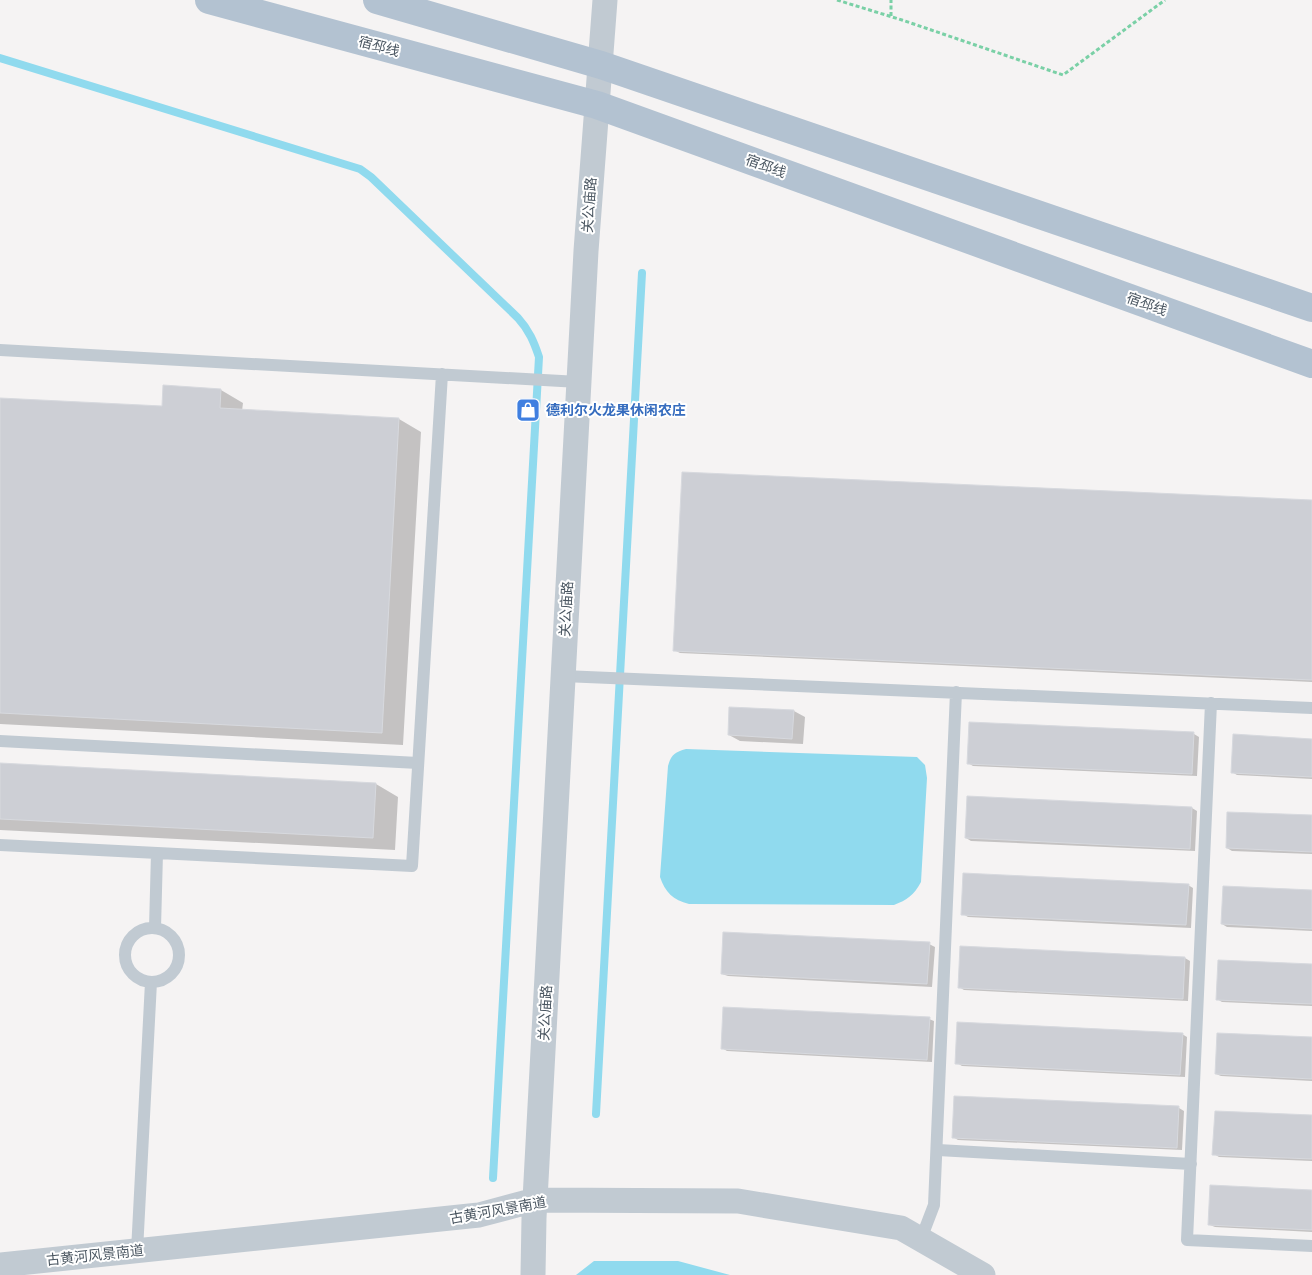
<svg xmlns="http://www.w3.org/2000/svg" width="1312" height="1275" font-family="Poppins,'Noto Sans SC',sans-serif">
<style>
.water{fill:#90daee}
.shadow{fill:#0003}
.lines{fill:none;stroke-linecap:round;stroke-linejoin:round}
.stream{stroke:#90daee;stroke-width:8}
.building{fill:#cdcfd5;stroke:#d7d9de}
.path{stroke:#7ad0a6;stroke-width:3;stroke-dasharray:4 2.5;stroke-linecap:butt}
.lane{stroke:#c1cad2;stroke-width:12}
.street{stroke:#c1cad2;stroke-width:25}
.primary{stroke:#b3c2d1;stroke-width:28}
.labels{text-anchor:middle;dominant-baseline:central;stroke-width:4;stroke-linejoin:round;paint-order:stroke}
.street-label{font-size:14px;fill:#4a5661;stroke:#fff}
.shop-label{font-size:14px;font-weight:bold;fill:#366cbe;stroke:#fff;text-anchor:start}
</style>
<rect width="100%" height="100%" fill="#f5f3f3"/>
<path class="water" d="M 686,749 L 917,757 L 925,765 L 927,778 L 921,882 C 914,895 907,900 894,905 L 689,904 C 673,900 665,892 660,877 L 668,766 C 671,755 675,752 686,749 Z
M 594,1261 L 678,1261 L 730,1275 L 576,1275 Z"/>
<path class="shadow" d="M 221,390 L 243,403 L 242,411 L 399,419 L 421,432 L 403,745 L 0,724 L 0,399 L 163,408 Z
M 1312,502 L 1312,682 L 680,653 L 674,650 Z
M 794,711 L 805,717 L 803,744 L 740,741 L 729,735 Z
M 1194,734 L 1199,737 L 1197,776 L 973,766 L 968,763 Z
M 1312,740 L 1312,779 L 1237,775 L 1232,772 Z
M 0,764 L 376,784 L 398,797 L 395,850 L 0,830 Z
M 1192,808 L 1197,811 L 1195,851 L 971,841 L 966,838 Z
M 1312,816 L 1312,854 L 1232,851 L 1227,848 Z
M 1188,885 L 1193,888 L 1191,928 L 968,917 L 963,914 Z
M 1312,891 L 1312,931 L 1227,927 L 1222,924 Z
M 929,944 L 935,947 L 932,987 L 728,976 L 722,974 Z
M 1185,958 L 1190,961 L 1188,1001 L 964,990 L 959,987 Z
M 1312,965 L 1312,1006 L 1222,1002 L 1217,999 Z
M 929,1019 L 934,1021 L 932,1062 L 727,1051 L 722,1048 Z
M 1182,1034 L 1187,1037 L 1185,1077 L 962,1066 L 957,1063 Z
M 1312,1038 L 1312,1081 L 1221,1076 L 1216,1074 Z
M 1179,1108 L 1184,1111 L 1182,1150 L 958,1140 L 953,1137 Z
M 1312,1116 L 1312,1161 L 1219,1157 L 1214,1154 Z
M 1312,1191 L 1312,1232 L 1215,1227 L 1210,1225 Z"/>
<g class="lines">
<path class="stream" d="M 0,58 L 360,169 L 371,177 L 518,318 C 529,330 534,342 539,357 L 493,1178
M 596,1114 L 642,273"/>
</g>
<path class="building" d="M 163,385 L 221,389 L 220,408 L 399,418 L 382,733 L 0,713 L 0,398 L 162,406 Z
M 682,472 L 1312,500 L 1312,680 L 673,651 Z
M 729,707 L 794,710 L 792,739 L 728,735 Z
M 969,722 L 1194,732 L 1192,774 L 967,764 Z
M 1233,734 L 1312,739 L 1312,777 L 1231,773 Z
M 0,763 L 376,783 L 373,838 L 0,819 Z
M 967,796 L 1192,807 L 1190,849 L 965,838 Z
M 1227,812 L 1312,815 L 1312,852 L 1226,848 Z
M 963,873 L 1189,884 L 1186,925 L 961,915 Z
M 1223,886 L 1312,890 L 1312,929 L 1221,924 Z
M 723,932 L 930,942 L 927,984 L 721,974 Z
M 960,946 L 1185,957 L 1183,999 L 958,988 Z
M 1218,960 L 1312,964 L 1312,1004 L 1216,1000 Z
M 723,1007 L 930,1017 L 927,1060 L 721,1049 Z
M 957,1022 L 1183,1033 L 1180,1075 L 955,1064 Z
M 1217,1033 L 1312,1037 L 1312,1079 L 1215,1074 Z
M 954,1096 L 1179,1106 L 1177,1148 L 952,1138 Z
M 1215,1111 L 1312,1115 L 1312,1159 L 1212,1155 Z
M 1210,1185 L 1312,1190 L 1312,1230 L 1208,1225 Z"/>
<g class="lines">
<path class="path" d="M 837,0 L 902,20 L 1063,75 L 1165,0
M 891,16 L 891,0"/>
<path class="lane" d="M 0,350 L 579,382
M 563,676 L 1312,708
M 1211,703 L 1187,1240 L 1312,1246
M 0,741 L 418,763
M 0,845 L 412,866 L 442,374
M 155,928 L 157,853
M125 955a27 27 0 1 1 54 0a27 27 0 1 1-54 0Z
M 938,1150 L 1191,1164
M 921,1239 L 934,1205 L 956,692
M 137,1251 L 151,982"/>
<path class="street" d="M 0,1265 L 479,1215 L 535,1200 L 738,1201 L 901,1228 L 983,1275
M 533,1275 L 534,1218 L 586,251 L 605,0"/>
<path class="primary" d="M 209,0 L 597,105 L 1312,364
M 377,0 L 601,65 L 1312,308"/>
</g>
<defs>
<g id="shop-square" transform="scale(1.25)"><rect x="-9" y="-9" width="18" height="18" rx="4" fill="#3f7fe0" stroke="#fff"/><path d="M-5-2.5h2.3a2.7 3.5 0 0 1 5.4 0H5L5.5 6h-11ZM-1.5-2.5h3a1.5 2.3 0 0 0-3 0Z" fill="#fff"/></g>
</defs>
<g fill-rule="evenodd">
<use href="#shop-square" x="528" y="410"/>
</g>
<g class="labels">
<g class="street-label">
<text transform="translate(379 46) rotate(15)">宿邳线</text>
<text transform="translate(766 166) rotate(20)">宿邳线</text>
<text transform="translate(589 205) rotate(-86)">关公庙路</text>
<text transform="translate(1147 304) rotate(20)">宿邳线</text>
<text transform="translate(566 609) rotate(-87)">关公庙路</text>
<text transform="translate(545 1013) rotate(-87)">关公庙路</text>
<text transform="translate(498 1210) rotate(-10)">古黄河风景南道</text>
<text transform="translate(95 1255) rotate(-6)">古黄河风景南道</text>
</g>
<g class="shop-label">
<text x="546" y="410">德利尔火龙果休闲农庄</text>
</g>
</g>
</svg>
